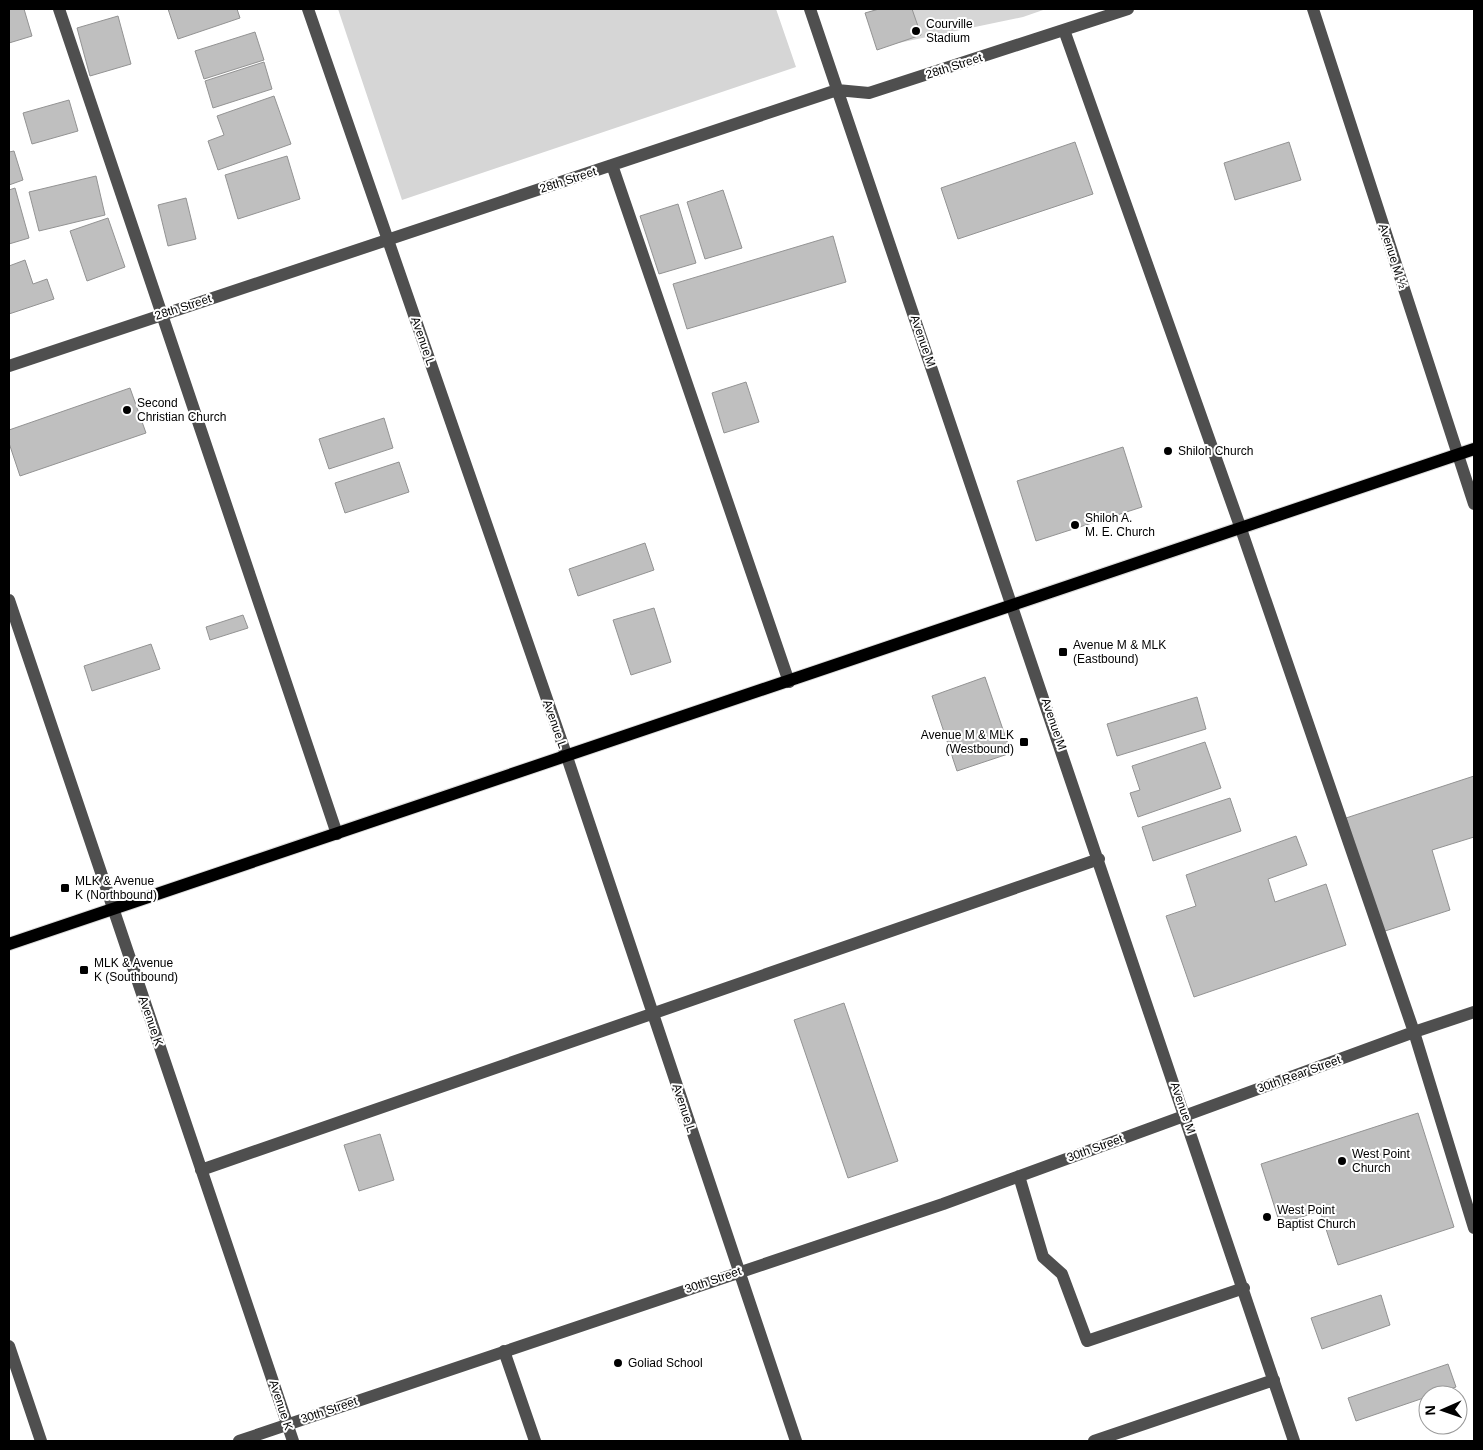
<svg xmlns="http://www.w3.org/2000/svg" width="1483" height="1450" font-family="Helvetica,sans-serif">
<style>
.green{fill:#d6d6d6}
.building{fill:#bfbfbf;stroke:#939393}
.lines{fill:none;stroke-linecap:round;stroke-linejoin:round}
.major-casing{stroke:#dbdbdb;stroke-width:14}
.minor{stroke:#4f4f4f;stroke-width:12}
.major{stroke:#000;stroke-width:12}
.poi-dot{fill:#000;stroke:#fff;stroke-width:2}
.labels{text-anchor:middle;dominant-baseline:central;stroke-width:4;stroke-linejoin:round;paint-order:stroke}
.poi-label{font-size:12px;fill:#000;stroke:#fff;text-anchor:start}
.street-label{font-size:12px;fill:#000;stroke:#fff}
</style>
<rect width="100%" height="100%" fill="#fff"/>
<path class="green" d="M 338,9 L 776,9 L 796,67 L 402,200 Z
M 872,9 L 1046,9 L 1023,17 L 884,46 Z"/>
<path class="building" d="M 9,9 L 24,9 L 32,36 L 9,43 Z
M 168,9 L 237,9 L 240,18 L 178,39 Z
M 879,9 L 912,9 L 921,35 L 877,50 L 865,13 Z
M 118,16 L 131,64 L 90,76 L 77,28 Z
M 255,32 L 264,60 L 204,79 L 195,51 Z
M 264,62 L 272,89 L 213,108 L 205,81 Z
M 274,96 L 291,144 L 218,170 L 208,141 L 224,135 L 217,116 Z
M 69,100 L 78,131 L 32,144 L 23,113 Z
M 1075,142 L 1093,194 L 958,239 L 941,188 Z
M 1289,142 L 1301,180 L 1235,200 L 1224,163 Z
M 14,151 L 23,180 L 9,185 L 9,152 Z
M 287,156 L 300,199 L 238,219 L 225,175 Z
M 96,176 L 105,215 L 39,231 L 29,192 Z
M 15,188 L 29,238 L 9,244 L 9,190 Z
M 723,190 L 742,248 L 705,259 L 687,202 Z
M 186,198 L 196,239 L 168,246 L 158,205 Z
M 678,204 L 696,263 L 659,274 L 640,216 Z
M 108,218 L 125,267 L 87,281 L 70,231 Z
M 833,236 L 846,282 L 687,329 L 673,284 Z
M 25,260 L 33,284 L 47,279 L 54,299 L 9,314 L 9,266 Z
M 746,382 L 759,422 L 724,433 L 712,393 Z
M 130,388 L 146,433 L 20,476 L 9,443 L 9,430 Z
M 384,418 L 393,448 L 329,469 L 319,439 Z
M 1123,447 L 1142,507 L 1036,541 L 1017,481 Z
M 399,462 L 409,492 L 345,513 L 335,483 Z
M 645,543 L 654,570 L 578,596 L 569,569 Z
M 654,608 L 671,662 L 631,675 L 613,620 Z
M 243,615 L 248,628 L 210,640 L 206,627 Z
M 151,644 L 160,669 L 92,691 L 84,666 Z
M 985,677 L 1011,753 L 957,771 L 932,696 Z
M 1197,697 L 1206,729 L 1117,756 L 1107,724 Z
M 1205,742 L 1221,788 L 1138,817 L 1130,793 L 1140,790 L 1132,766 Z
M 1474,776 L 1474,837 L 1432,850 L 1450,910 L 1382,932 L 1346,818 Z
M 1230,798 L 1241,831 L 1153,861 L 1142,827 Z
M 1296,836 L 1307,865 L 1268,879 L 1275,902 L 1326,884 L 1346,945 L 1194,997 L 1166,916 L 1196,906 L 1186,875 Z
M 844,1003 L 898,1161 L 848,1178 L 794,1020 Z
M 1418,1113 L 1454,1227 L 1338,1265 L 1320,1211 L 1280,1224 L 1261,1164 Z
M 380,1134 L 394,1180 L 359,1191 L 344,1145 Z
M 1381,1295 L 1390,1325 L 1322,1349 L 1311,1318 Z
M 1448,1364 L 1456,1387 L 1356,1421 L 1348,1398 Z"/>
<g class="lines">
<g class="major-casing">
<path id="major" d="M 9,944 L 1474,449"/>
</g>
<path class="minor" d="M 59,9 L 337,834
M 308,9 L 567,757 L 796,1441
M 810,9 L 1294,1441
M 1313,9 L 1474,504
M 1064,30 L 1241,529 L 1414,1032 L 1474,1228
M 612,165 L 789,682
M 9,366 L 837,90 L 869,93 L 1128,9
M 9,600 L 293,1441
M 201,1170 L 1099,859
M 1019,1176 L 1043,1257 L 1062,1274 L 1087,1341 L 1244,1288
M 9,1346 L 41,1441
M 504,1351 L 535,1441
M 239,1441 L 943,1204 L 1414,1032 L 1474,1012
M 1094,1441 L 1274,1380"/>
<use href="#major" class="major"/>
</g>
<g class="poi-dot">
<circle cx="916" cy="31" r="5"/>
<circle cx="127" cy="410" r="5"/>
<circle cx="1168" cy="451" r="5"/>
<circle cx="1075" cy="525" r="5"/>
<rect x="1058" y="647" width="10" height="10" rx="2.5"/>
<rect x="1019" y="737" width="10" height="10" rx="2.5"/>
<rect x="60" y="883" width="10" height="10" rx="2.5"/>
<rect x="79" y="965" width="10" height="10" rx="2.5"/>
<circle cx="1342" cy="1161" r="5"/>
<circle cx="1267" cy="1217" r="5"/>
<circle cx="618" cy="1363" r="5"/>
</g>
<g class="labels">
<g class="poi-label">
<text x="926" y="24">Courville<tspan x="926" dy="14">Stadium</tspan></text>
<text x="137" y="403">Second<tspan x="137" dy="14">Christian Church</tspan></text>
<text x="1178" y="451">Shiloh Church</text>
<text x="1085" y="518">Shiloh A.<tspan x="1085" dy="14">M. E. Church</tspan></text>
<text x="1073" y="645">Avenue M &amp; MLK<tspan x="1073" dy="14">(Eastbound)</tspan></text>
<text x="1014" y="735" text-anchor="end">Avenue M &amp; MLK<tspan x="1014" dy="14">(Westbound)</tspan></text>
<text x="75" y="881">MLK &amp; Avenue<tspan x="75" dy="14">K (Northbound)</tspan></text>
<text x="94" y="963">MLK &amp; Avenue<tspan x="94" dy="14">K (Southbound)</tspan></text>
<text x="1352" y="1154">West Point<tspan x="1352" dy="14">Church</tspan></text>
<text x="1277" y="1210">West Point<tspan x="1277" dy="14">Baptist Church</tspan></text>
<text x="628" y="1363">Goliad School</text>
</g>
<g class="street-label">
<text transform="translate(954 66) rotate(-18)">28th Street</text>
<text transform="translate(568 180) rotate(-18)">28th Street</text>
<text transform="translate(1393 256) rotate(72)">Avenue M ½</text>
<text transform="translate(183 307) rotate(-18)">28th Street</text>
<text transform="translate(423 341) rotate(71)">Avenue L</text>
<text transform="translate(923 341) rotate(71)">Avenue M</text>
<text transform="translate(555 724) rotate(71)">Avenue L</text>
<text transform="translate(1054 724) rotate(71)">Avenue M</text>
<text transform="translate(151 1021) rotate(71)">Avenue K</text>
<text transform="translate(1299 1074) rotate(-20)">30th Rear Street</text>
<text transform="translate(684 1108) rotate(72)">Avenue L</text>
<text transform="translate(1183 1108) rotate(71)">Avenue M</text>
<text transform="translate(1095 1148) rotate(-20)">30th Street</text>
<text transform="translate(713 1280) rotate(-19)">30th Street</text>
<text transform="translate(281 1405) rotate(72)">Avenue K</text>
<text transform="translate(329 1410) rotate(-19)">30th Street</text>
</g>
</g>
<rect width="1483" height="1450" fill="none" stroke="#000000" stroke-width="20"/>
<g transform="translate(1443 1410) rotate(268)"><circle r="24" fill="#ffffff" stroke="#999999"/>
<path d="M0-4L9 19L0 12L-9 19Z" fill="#000000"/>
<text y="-8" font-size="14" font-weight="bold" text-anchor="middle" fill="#000000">N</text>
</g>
</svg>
